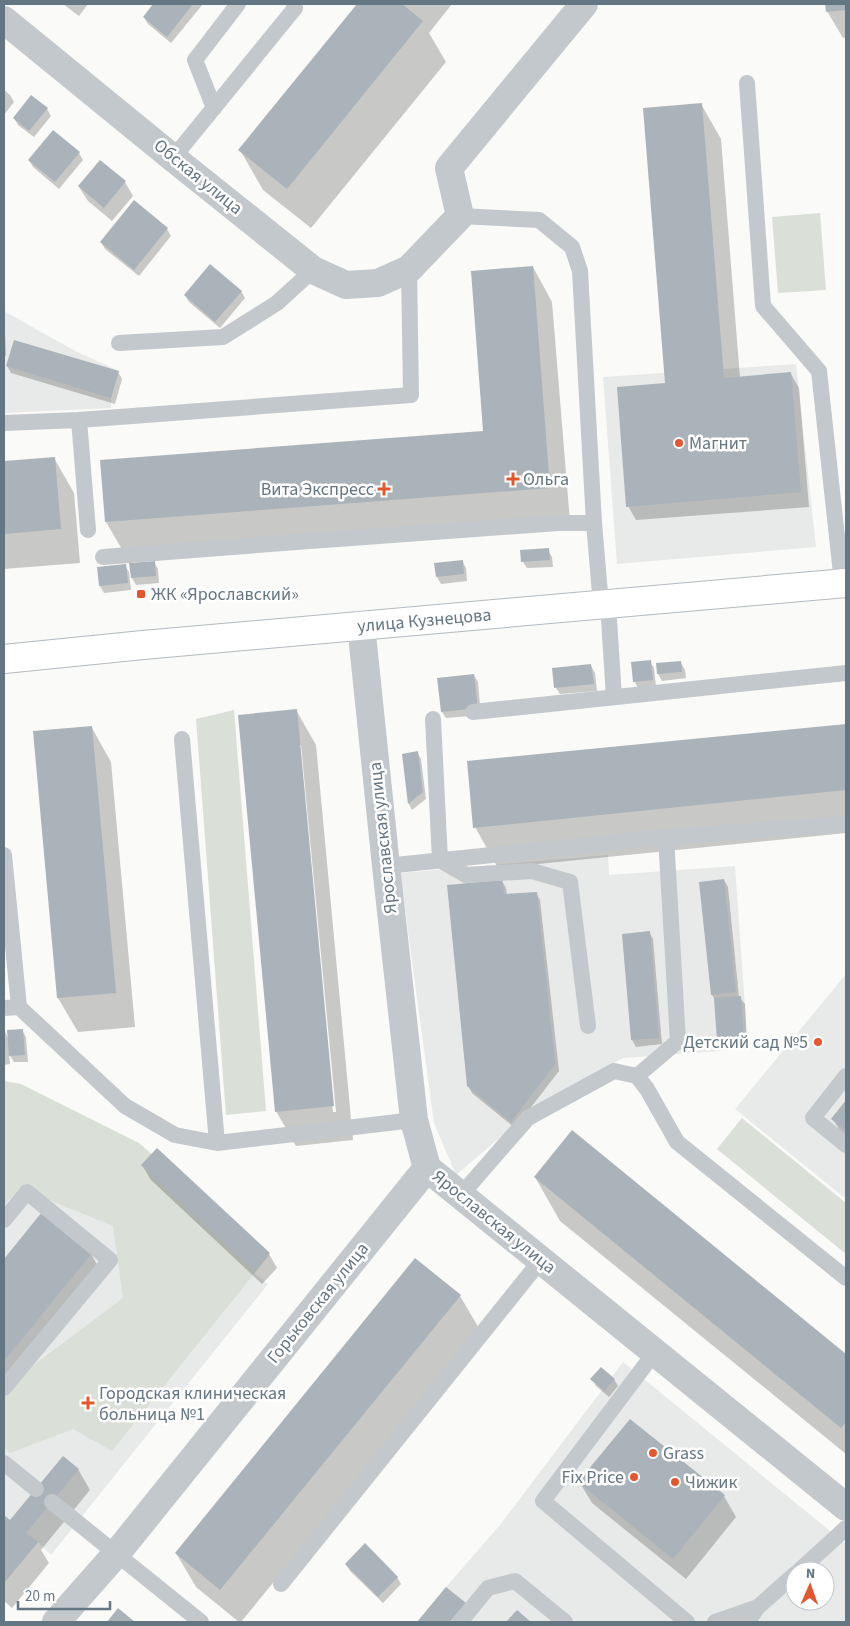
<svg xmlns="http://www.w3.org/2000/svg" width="850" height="1626" font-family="'Source Sans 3',sans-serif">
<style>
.built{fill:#e8e9e9;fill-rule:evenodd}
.green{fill:#dadfd7}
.shadow{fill:#0003;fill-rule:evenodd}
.building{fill:#aab3b9}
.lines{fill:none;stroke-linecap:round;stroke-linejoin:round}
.secondary-casing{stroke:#b3babf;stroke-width:30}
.lane{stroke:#c3c8cc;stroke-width:16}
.street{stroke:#c3c8cc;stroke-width:28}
.secondary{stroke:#fff;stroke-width:28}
.poi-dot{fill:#e4572e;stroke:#fff;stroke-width:2}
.labels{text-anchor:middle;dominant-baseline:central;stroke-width:5;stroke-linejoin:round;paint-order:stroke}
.street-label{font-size:18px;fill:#657683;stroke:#fff}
.poi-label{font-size:18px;fill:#657683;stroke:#fff;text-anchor:start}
</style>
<rect width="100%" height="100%" fill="#fafaf8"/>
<path class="built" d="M 4,311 L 75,351 L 119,371 L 111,398 L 111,408 L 4,413 Z
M 796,364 L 816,547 L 617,564 L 603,377 Z
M 608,855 L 609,875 L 735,866 L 748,1049 L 623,1058 L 531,1111 L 456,1175 L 434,1123 L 400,873 Z
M 846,974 L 846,1199 L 735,1109 Z
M 4,1136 L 122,1168 L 268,1284 L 51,1555 L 38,1542 L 4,1583 Z
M 623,1362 L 846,1544 L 846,1622 L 417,1622 L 446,1587 L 500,1525 ZM 795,1571 L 825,1571 L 825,1601 L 795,1601 Z"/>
<path class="green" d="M 820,213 L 826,290 L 778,293 L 772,217 Z
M 234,710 L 266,1111 L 226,1115 L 196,719 Z
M 4,1081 L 21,1084 L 139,1143 L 269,1255 L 112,1451 L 73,1429 L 10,1453 L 4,1447 L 4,1393 L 11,1382 L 123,1298 L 113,1226 L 20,1188 L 4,1205 Z
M 742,1118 L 846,1203 L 846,1254 L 717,1149 Z"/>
<path class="shadow" d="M 63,4 L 88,4 L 79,16 Z
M 155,4 L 203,4 L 171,43 L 148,24 L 144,17 Z
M 359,4 L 452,4 L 429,33 L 446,62 L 311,228 L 263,190 L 240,150 Z
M 827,4 L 846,4 L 846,37 L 843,38 L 827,11 Z
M 4,90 L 10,95 L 14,102 L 4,115 Z
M 701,104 L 721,139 L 740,378 L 791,374 L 799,388 L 809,507 L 636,520 L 628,506 L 666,384 Z
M 47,109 L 51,116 L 34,137 L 18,125 L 14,118 Z
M 54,131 L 79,153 L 83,160 L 59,189 L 33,167 L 29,160 Z
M 125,182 L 133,196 L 112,221 L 88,201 L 79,187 Z
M 134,202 L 167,229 L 171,236 L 139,276 L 105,249 L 101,242 Z
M 533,267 L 552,302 L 570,522 L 126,556 L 106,522 L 484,432 Z
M 241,291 L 245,298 L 220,328 L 189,302 L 185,295 Z
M 4,330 L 5,332 L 6,356 L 4,356 Z
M 7,366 L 118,372 L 122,379 L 115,404 L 11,373 Z
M 54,458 L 74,493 L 80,563 L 4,569 L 4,463 Z
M 548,550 L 552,557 L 553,567 L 527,568 L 523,562 Z
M 462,561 L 466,568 L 467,581 L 441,584 L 437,577 Z
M 154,562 L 158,569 L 159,583 L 136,585 L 132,578 Z
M 125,565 L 129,572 L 131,590 L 104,593 L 100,586 Z
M 650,662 L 654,668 L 656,687 L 638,688 L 634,681 Z
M 681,663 L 685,670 L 686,678 L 662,681 L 658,674 L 657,665 Z
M 591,666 L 595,673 L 597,691 L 560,694 L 556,688 Z
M 474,675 L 478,682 L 481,715 L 446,718 L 442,712 Z
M 296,710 L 316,745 L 353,1140 L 296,1146 L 276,1111 ZM 299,745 L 301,745 L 336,1112 L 333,1112 Z
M 846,725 L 846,833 L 498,868 L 475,827 L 468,762 Z
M 92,728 L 111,762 L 135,1027 L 78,1032 L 58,998 Z
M 417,752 L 421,759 L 426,799 L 412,810 L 409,804 L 403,755 Z
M 724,880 L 728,887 L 739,997 L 745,1004 L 747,1046 L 722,1048 L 718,1041 L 715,1000 L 712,995 Z
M 502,881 L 506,888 L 507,896 L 536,893 L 540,900 L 559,1071 L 515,1128 L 472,1093 L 468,1086 Z
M 649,932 L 653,939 L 662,1044 L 636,1047 L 632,1040 L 623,935 Z
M 4,1030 L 8,1038 L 22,1030 L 26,1037 L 28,1062 L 14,1062 L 9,1054 L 10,1064 L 4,1065 Z
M 846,1102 L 846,1138 L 841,1133 L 833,1119 Z
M 572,1132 L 846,1356 L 846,1454 L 560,1221 L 535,1177 Z
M 142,1165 L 269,1254 L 277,1268 L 262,1284 L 151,1180 Z
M 42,1214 L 91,1254 L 103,1275 L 4,1396 L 4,1261 Z
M 460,1296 L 480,1330 L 241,1622 L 239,1622 L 196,1587 L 176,1553 Z
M 592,1379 L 614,1379 L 618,1386 L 609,1397 L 596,1386 Z
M 78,1469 L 90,1490 L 41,1550 L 49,1563 L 12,1608 L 4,1601 L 4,1516 L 10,1522 Z
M 580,1483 L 724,1496 L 736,1517 L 686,1579 L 592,1503 Z
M 346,1564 L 397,1577 L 401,1584 L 383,1603 L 350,1571 Z"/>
<path class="building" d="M 153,4 L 193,4 L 167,37 L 143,17 Z
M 357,4 L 402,4 L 423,21 L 287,189 L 238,150 Z
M 825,4 L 846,4 L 846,10 L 826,12 Z
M 31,95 L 48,108 L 29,131 L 13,118 Z
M 702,103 L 724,378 L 791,372 L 801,492 L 626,507 L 617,387 L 665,383 L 643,108 Z
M 53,130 L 80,152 L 55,182 L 28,160 Z
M 100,160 L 126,181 L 104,208 L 78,186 Z
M 134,200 L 168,228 L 134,270 L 100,242 Z
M 210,264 L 242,291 L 215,322 L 184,295 Z
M 533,266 L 550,488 L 105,522 L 100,460 L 483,431 L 471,271 Z
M 14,340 L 119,371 L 111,398 L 6,366 Z
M 55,457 L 61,529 L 4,534 L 4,461 Z
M 549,548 L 550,560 L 521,562 L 520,550 Z
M 463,560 L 464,574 L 436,577 L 434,563 Z
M 155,561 L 156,576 L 131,578 L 129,563 Z
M 126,564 L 128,583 L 99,586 L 97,567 Z
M 651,660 L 653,680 L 633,682 L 631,662 Z
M 681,661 L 682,672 L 657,674 L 656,663 Z
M 591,664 L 594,684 L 554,688 L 552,668 Z
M 474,674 L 478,708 L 441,712 L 437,678 Z
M 297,709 L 334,1106 L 275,1112 L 238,715 Z
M 846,724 L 846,790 L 473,828 L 467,761 Z
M 92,726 L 116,993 L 57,998 L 33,731 Z
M 418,751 L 423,792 L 408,804 L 402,754 Z
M 724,879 L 736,992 L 711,995 L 699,882 Z
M 502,880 L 504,894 L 537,892 L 555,1064 L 511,1122 L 467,1086 L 447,885 Z
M 650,931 L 659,1038 L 631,1040 L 622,934 Z
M 741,996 L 744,1040 L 717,1041 L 714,998 Z
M 23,1029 L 25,1055 L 9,1056 L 7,1030 Z
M 846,1100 L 846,1131 L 831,1119 Z
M 572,1130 L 846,1354 L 846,1422 L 841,1428 L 534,1177 Z
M 157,1148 L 270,1253 L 254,1271 L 141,1165 Z
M 42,1212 L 92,1253 L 4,1361 L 4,1259 Z
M 415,1258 L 461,1295 L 220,1590 L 175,1553 Z
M 601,1367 L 615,1379 L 604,1391 L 590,1379 Z
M 630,1419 L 725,1495 L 673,1559 L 578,1482 Z
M 63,1456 L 79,1469 L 26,1533 L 38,1542 L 4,1583 L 4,1515 L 10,1520 Z
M 365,1543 L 398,1577 L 378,1597 L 345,1564 Z
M 446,1587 L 466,1603 L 450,1622 L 417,1622 Z
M 118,1608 L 135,1622 L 107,1622 Z
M 517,1610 L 531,1622 L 506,1622 Z"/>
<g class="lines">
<g class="secondary-casing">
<g id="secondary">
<path id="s1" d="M 4,659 L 143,645 L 846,583"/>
</g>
</g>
<path class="lane" d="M 747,83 L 763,306 L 819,371 L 842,583
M 214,108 L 195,60 L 238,4
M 173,158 L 295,8 L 294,4
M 460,216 L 539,220 L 572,247 L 580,271 L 594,523 L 601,605
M 119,343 L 223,337 L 277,303 L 313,270
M 79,420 L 88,530
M 4,423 L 79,420 L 411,395 L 409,269
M 103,557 L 310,541 L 558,523 L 594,523
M 608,604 L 614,697
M 473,712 L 846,673
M 433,719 L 440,860 L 466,875 L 532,871 L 570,882 L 588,1026
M 182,739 L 217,1143
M 4,855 L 19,1007
M 386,866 L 666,837 L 846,824
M 4,1008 L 19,1007 L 125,1106 L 175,1135 L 217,1143 L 414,1120
M 637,1076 L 678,1041 L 666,837
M 846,1076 L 813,1118 L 846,1145
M 460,1196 L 528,1118 L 614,1071 L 637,1076 L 647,1089 L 677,1142 L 846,1278
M 4,1220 L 27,1192 L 110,1260 L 4,1388
M 655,1352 L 543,1501 L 687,1622
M 4,1463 L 36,1489
M 52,1502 L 201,1622
M 799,1571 L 846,1528
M 281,1584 L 541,1260
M 460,1622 L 488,1588 L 515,1581 L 565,1622
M 715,1622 L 758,1607
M 747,1622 L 758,1607 L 795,1574"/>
<path class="street" d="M 4,20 L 173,158 L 313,270 L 346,285 L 378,283 L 409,269 L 460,216 L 449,168 L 584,4
M 361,625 L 386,866 L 414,1120 L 427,1168 L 846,1507
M 56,1622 L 117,1553 L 427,1168"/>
<use href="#secondary" class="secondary"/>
</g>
<g class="poi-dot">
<circle cx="679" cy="443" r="5"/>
<path d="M510.5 471.5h5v5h5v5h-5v5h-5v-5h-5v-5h5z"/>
<path d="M381.5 481.5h5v5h5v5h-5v5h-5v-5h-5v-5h5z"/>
<rect x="136" y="589" width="10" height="10" rx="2.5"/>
<circle cx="818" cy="1042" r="5"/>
<path d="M85.5 1395.5h5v5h5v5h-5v5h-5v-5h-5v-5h5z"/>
<circle cx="653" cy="1453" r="5"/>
<circle cx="634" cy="1477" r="5"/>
<circle cx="675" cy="1482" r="5"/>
</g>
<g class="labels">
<g class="street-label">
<text transform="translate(198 177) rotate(39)">Обская улица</text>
<text stroke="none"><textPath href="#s1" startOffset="422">улица Кузнецова</textPath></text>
<text transform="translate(383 838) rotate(-96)">Ярославская улица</text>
<text transform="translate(494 1222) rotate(39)">Ярославская улица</text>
<text transform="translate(318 1303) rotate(-51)">Горьковская улица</text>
</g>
<g class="poi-label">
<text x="689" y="443">Магнит</text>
<text x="523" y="479">Ольга</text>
<text x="374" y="489" text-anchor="end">Вита Экспресс</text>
<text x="151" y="594">ЖК «Ярославский»</text>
<text x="808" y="1042" text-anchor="end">Детский сад №5</text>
<text x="99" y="1393">Городская клиническая<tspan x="99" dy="21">больница №1</tspan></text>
<text x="663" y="1453">Grass</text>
<text x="624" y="1477" text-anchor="end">Fix Price</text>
<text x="685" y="1482">Чижик</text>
</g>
</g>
<rect width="850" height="1626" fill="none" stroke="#657683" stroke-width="10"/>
<g transform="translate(810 1586) rotate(2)"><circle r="24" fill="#ffffff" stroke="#c1c8cd"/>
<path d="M0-4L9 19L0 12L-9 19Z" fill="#e4572e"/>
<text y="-8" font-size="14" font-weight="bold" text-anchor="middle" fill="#657683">N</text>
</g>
<path d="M18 1601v8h92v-8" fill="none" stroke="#657683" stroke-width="2.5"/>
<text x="25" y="1601" font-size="15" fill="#657683" stroke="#ffffff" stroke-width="4" paint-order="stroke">20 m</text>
</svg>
